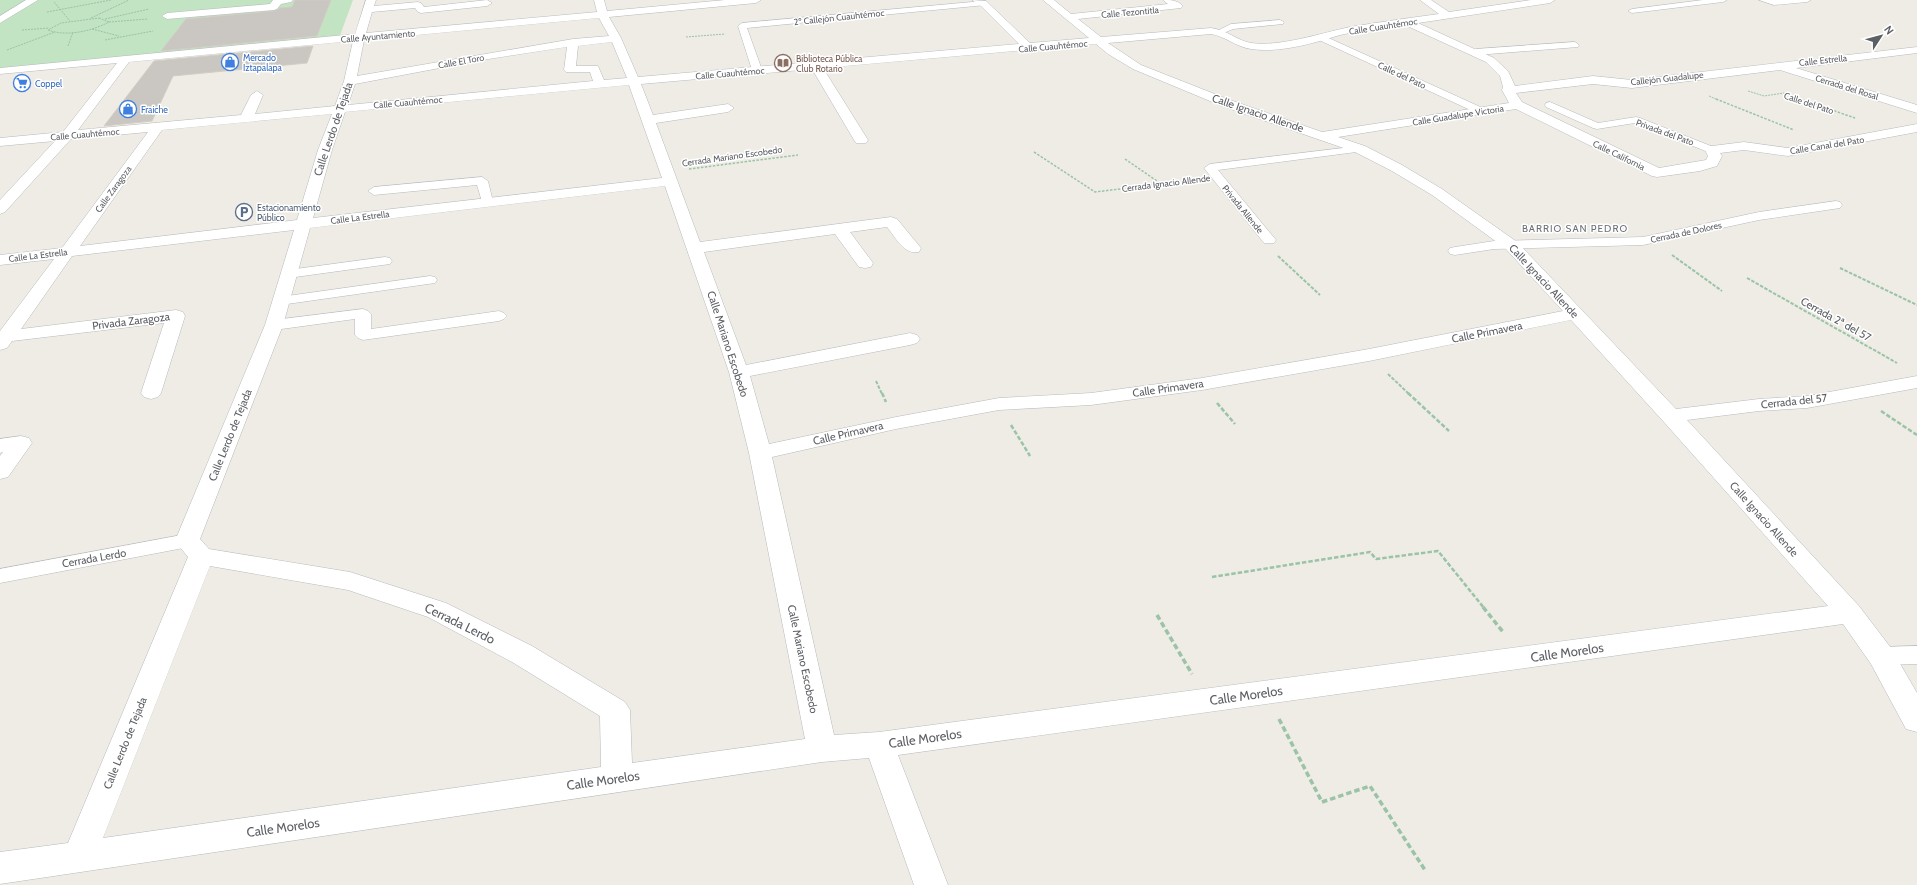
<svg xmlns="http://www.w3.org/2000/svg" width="1917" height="885" font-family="Cabin,sans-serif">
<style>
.green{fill:#c2e4c3}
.building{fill:#cac6c2;stroke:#d2cec3}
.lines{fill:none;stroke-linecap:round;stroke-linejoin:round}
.service-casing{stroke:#b7b9be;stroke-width:1}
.pedestrian-casing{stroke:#b7b9be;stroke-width:1}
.minor-casing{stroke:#b7b9be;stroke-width:1}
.path-far4{stroke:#9ac3a7;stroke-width:1;stroke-dasharray:2 1;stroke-linecap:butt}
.path-far3{stroke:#9ac3a7;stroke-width:1.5;stroke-dasharray:2.5 1.5;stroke-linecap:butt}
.path-far2{stroke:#9ac3a7;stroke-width:2;stroke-dasharray:3.5 1.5;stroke-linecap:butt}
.path-far1{stroke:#9ac3a7;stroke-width:2.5;stroke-dasharray:4.5 2;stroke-linecap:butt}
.path{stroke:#9ac3a7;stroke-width:3.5;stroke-dasharray:5.5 3;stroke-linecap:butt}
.service{fill:#fff;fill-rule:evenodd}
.pedestrian{fill:#fff;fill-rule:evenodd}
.minor{fill:#fff;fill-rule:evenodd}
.labels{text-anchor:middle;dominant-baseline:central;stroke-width:3;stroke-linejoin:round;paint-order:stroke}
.far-street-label{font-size:9px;fill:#5c5f64;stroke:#fff}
.far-shop-label{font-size:9px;fill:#366cbe;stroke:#fff;text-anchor:start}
.far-education-label{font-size:9px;fill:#785e54;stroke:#fff;text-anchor:start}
.far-service-label{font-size:9px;fill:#4e5e75;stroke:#fff;text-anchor:start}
.far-neighbourhood-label{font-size:10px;letter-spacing:1px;fill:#6d7176;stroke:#fff}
.street-label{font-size:11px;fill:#5c5f64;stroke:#fff}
.near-street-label{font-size:13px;fill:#5c5f64;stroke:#fff}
</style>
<rect width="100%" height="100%" fill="#eeece4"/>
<path class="green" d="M 0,0 L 353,0 L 339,38 L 0,70 Z"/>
<path class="building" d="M 295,0 L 331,0 L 317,36 L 161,51 L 186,19 L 274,11 L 280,8 L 292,7 Z
M 313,46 L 307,63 L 173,76 L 152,121 L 104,126 L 154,61 Z"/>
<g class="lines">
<g class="service-casing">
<path id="service" d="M 1703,0 L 1727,0 L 1723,2 L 1632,13 L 1628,11 L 1632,9 Z
M 1759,0 L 1811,0 L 1807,2 L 1774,5 Z
M 983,1 L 986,1 L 986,5 L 747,28 L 762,70 L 757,73 L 752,70 L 738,26 L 742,23 Z
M 1280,20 L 1284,22 L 1283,24 L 1233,29 L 1219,35 L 1215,32 L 1231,24 Z
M 1322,35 L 1487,110 L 1488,112 L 1483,115 L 1479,114 L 1319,40 L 1318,38 Z
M 1575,42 L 1579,45 L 1578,47 L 1476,55 L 1471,52 L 1476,49 Z
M 1550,102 L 1598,123 L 1636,117 L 1640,118 L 1716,148 L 1718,150 L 1712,153 L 1708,152 L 1635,123 L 1597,129 L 1593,128 L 1546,107 L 1545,105 L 1546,103 Z
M 1360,146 L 1364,147 L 1366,149 L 1364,151 L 1218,170 L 1276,240 L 1274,243 L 1264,243 L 1204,168 L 1210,164 Z
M 482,177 L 488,181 L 493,202 L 491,205 L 483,205 L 477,185 L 374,195 L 368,191 L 374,187 Z
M 1836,201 L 1840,202 L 1842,205 L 1840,208 L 1759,220 L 1643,245 L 1494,249 L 1455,255 L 1450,254 L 1448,251 L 1450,248 L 1455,247 L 1494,241 L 1643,237 L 1759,212 Z
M 385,257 L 390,258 L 392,261 L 390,264 L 288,278 L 283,277 L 281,274 L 283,271 L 288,270 Z
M 430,276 L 435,277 L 437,280 L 435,283 L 280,305 L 275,304 L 273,301 L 275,298 L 280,297 Z
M 363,309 L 368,311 L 371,314 L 371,329 L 499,311 L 504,313 L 507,316 L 504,319 L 499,321 L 363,340 L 358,338 L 355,335 L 355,319 L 274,330 L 269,328 L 266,325 L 269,322 L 274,320 Z
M 187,534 L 194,536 L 197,541 L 194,546 L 0,583 L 0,569 Z
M 1917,646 L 1917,664 L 1881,665 L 1873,662 L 1870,656 L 1873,650 L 1881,647 Z"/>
</g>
<g class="pedestrian-casing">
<path id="pedestrian" d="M 26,0 L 38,0 L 0,23 L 0,16 Z
M 273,0 L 293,0 L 291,2 L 281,4 L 277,9 L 274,10 L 167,19 L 162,16 L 167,13 L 270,4 Z"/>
</g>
<g class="minor-casing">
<path id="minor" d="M 366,0 L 376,0 L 374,6 L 418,2 L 421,3 L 424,7 L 487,0 L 492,3 L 487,6 L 421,13 L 418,12 L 415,8 L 372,12 L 366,33 L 597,12 L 594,0 L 604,0 L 607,11 L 725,0 L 761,0 L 756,3 L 609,17 L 621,38 L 638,77 L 1019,44 L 980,5 L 972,0 L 986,1 L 1030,43 L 1089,38 L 1043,0 L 1054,0 L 1071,14 L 1168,4 L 1163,0 C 1171,0 1177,0 1183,6 L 1181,8 L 1078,19 L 1101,37 L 1211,28 C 1227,30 1238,41 1251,43 C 1281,47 1321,33 1350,27 C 1380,22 1409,18 1439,14 L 1420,0 L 1431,0 L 1449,12 L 1531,0 L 1555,0 L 1550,3 L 1418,23 L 1494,58 L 1508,71 L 1515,86 L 1593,76 L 1632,80 L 1917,47 L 1917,53 L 1796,68 L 1917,105 L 1917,113 L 1780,70 L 1632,88 L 1593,84 L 1516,93 L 1522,102 L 1659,168 L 1706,160 L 1708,156 L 1705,150 L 1707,147 L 1712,146 L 1744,142 L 1788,148 L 1917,124 L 1917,132 L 1788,156 L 1744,150 L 1720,153 L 1722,156 L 1717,166 L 1700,171 L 1657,177 L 1652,176 L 1516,109 L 1338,137 L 1365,146 L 1402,165 L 1442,189 L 1517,242 L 1676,409 L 1759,399 L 1807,396 L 1917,376 L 1917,388 L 1807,408 L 1759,411 L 1687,420 L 1859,606 L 1891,648 L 1917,693 L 1917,732 L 1906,729 L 1871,664 L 1843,624 L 898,755 L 948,885 L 914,885 L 869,758 L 822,762 L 0,884 L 0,852 L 68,843 L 188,557 L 175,541 L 265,325 L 294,230 L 72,256 L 21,329 L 176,310 L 183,312 L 185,316 L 161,393 L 158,397 L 151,399 L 144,397 L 141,393 L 164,323 L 12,341 L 7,348 L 0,350 L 0,331 L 54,259 L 0,265 L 0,255 L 62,248 L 148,132 L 71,139 L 5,212 L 0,214 L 0,200 L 55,141 L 0,146 L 0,138 L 63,132 L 117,63 L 0,74 L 0,68 L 355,34 ZM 599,18 L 609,36 L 573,39 L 357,76 L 364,40 ZM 1405,25 L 1486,62 L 1500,76 L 1503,87 L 1502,90 L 1509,103 L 1322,132 L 1230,100 L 1141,65 L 1108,43 L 1211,34 C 1225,36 1236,47 1251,49 C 1276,53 1307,45 1330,38 C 1354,30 1381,29 1405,25 ZM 353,41 L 344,81 L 335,106 L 255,114 L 263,95 L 257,91 L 251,95 L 241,115 L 78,130 L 129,62 ZM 612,42 L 627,78 L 604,80 L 598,66 L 576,66 L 578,46 ZM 1096,44 L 1108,54 L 1133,69 L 1222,106 L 1355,152 L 1392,171 L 1432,195 L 1505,248 L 1563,311 L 1369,349 L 1202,378 L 1091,393 L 999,398 L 896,417 L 769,444 L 750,376 L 910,345 L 917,343 L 920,339 L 917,335 L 910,333 L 746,365 L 704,252 L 835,234 L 859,267 L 865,268 L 871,267 L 873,263 L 850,232 L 887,227 C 896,238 904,255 919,252 L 921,248 L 897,219 L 891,217 L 700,242 L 656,123 L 728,112 L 734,108 L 728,104 L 653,115 L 641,84 L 812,69 L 854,140 L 856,143 L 866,143 L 868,140 L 823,68 ZM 567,47 L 564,70 L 566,72 L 590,72 L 593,81 L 348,105 L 355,84 L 482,60 ZM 629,85 L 662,178 L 313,218 L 332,150 L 345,112 ZM 332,114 L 318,150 L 297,220 L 80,246 L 162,130 ZM 665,186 L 729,372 L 749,453 L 805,739 L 632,763 L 630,710 L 625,702 L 532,646 L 446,603 L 350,572 L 209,549 L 200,539 L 283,325 L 310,228 ZM 1571,320 L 1663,421 L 1828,606 L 879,732 L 834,735 L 772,457 L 896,429 L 999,410 L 1091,405 L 1202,390 L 1369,361 ZM 210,566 L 348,590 L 428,617 L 512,662 L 600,716 L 601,767 L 103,838 Z
M 21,436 L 29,438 L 32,443 L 8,477 L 0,479 L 0,456 L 3,452 L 0,453 L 0,439 Z"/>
</g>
<path class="path-far4" d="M 54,2 L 70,21
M 47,12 L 111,0
M 91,18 L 129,0
M 99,18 L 109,22 C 92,31 67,37 48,30 L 61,23 Z
M 105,19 L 149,9
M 109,22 L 148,19
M 92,29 L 119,36
M 22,30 L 49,28
M 686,37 L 725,34
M 105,40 L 153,31
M 68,46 L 73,32
M 7,50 L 55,32
M 1748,91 L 1764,96 L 1784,93 L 1803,100
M 1709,96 L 1718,100"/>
<path class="path-far3" d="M 1716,99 L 1794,130
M 1800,99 L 1855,118
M 1034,152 L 1095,192 L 1193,180
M 1125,159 L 1160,183
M 689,169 L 798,155"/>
<path class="path-far2" d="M 1672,255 L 1722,291
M 1278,256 L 1320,295
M 1840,268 L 1917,305
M 1747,278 L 1897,363
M 1388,374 L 1409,394
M 876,381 L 882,394"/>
<path class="path-far1" d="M 882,393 L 886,402
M 1408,393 L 1449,431
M 1217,403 L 1235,424
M 1881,411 L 1917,435
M 1011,425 L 1030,456
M 1212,577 L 1370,552 L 1376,559 L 1438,551 L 1484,608"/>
<path class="path" d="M 1483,607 L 1503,632
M 1157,615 L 1192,674
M 1279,719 L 1322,802 L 1370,786 L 1425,870"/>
<use href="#service" class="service"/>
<use href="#pedestrian" class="pedestrian"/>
<use href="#minor" class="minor"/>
</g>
<defs>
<g id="shop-ring" transform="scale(0.9)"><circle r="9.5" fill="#fff" stroke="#3f7fe0" stroke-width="1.5"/><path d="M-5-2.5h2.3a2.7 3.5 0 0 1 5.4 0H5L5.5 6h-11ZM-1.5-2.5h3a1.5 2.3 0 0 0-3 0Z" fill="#3f7fe0"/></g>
<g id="library-ring" transform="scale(0.9)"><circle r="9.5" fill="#fff" stroke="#8d6e63" stroke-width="1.5"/><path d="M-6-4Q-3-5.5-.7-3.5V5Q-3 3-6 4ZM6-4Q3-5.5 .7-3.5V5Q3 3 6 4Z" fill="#8d6e63"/></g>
<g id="supermarket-ring" transform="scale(0.9)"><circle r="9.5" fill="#fff" stroke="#3f7fe0" stroke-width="1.5"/><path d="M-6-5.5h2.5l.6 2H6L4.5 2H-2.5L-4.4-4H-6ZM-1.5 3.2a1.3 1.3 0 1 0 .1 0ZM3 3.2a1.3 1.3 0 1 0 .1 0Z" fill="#3f7fe0"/></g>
<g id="parking-ring" transform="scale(0.9)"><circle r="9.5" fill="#fff" stroke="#5c6f8a" stroke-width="1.5"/><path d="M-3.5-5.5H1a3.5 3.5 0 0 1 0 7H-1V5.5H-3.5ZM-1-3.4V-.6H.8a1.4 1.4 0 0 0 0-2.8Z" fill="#5c6f8a"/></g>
</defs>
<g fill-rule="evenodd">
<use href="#shop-ring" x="230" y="62"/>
<use href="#library-ring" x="783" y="63"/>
<use href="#supermarket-ring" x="22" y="83"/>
<use href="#shop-ring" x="128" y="109"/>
<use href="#parking-ring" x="244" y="212"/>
</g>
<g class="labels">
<g class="far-street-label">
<text transform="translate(1130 12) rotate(-5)">Calle Tezontitla</text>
<text transform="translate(839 17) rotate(-6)">2º Callejón Cuauhtémoc</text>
<text transform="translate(1383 26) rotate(-9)">Calle Cuauhtémoc</text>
<text transform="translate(378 36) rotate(-5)">Calle Ayuntamiento</text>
<text transform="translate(1053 46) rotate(-5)">Calle Cuauhtémoc</text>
<text transform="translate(1823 60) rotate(-6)">Calle Estrella</text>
<text transform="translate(461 61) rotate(-10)">Calle El Toro</text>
<text transform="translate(730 73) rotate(-5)">Calle Cuauhtémoc</text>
<text transform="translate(1402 75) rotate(25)">Calle del Pato</text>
<text transform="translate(1667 78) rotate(-6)">Callejón Guadalupe</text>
<text transform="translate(1847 87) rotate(17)">Cerrada del Rosal</text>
<text transform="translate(408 102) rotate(-5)">Calle Cuauhtémoc</text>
<text transform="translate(1809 103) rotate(18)">Calle del Pato</text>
<text transform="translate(1458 115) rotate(-9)">Calle Guadalupe Victoria</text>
<text transform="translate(1665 132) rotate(20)">Privada del Pato</text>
<text transform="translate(85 134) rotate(-5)">Calle Cuauhtémoc</text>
<text transform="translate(1827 145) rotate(-9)">Calle Canal del Pato</text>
<text transform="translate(1619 155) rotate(26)">Calle California</text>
<text transform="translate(732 156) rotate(-8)">Cerrada Mariano Escobedo</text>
<text transform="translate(1166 183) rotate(-7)">Cerrada Ignacio Allende</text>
<text transform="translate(113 189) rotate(-54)">Calle Zaragoza</text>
<text transform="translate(1243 209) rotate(51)">Privada Allende</text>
<text transform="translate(360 217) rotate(-7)">Calle La Estrella</text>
<text transform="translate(1686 232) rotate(-12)">Cerrada de Dolores</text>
<text transform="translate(38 255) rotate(-7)">Calle La Estrella</text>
</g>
<g class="far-shop-label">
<text x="243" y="57">Mercado<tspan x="243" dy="10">Iztapalapa</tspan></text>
<text x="35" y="83">Coppel</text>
<text x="141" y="109">Fraiche</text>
</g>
<g class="far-education-label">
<text x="796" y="58">Biblioteca Pública<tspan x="796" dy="10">Club Rotario</tspan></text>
</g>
<g class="far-service-label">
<text x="257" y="207">Estacionamiento<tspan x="257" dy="10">Público</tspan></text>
</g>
<g class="far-neighbourhood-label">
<text x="1575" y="228">BARRIO SAN PEDRO</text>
</g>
<g class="street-label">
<text transform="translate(1258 113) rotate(19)">Calle Ignacio Allende</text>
<text transform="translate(333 129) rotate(-71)">Calle Lerdo de Tejada</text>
<text transform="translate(1544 281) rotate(47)">Calle Ignacio Allende</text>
<text transform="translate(1836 319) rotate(29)">Cerrada 2ª del 57</text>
<text transform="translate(131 321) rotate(-7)">Privada Zaragoza</text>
<text transform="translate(1487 332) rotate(-11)">Calle Primavera</text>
<text transform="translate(728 344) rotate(72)">Calle Mariano Escobedo</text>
<text transform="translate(1168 388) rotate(-8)">Calle Primavera</text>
<text transform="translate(1794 401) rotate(-6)">Cerrada del 57</text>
<text transform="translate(848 433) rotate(-13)">Calle Primavera</text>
<text transform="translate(230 435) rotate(-68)">Calle Lerdo de Tejada</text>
<text transform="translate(1764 519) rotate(48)">Calle Ignacio Allende</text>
<text transform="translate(94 558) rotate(-10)">Cerrada Lerdo</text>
<text transform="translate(803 659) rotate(78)">Calle Mariano Escobedo</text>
<text transform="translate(125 743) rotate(-68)">Calle Lerdo de Tejada</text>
</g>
<g class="near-street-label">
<text transform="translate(460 623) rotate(26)">Cerrada Lerdo</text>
<text transform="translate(1567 652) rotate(-8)">Calle Morelos</text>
<text transform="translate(1246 695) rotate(-8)">Calle Morelos</text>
<text transform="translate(925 738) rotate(-8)">Calle Morelos</text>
<text transform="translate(603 780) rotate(-8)">Calle Morelos</text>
<text transform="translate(283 827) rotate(-8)">Calle Morelos</text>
</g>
</g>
<g transform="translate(1881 36) rotate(54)" stroke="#ffffff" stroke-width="3" paint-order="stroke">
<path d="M0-3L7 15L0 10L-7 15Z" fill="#5c5f64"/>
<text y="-6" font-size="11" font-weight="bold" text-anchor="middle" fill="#5c5f64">N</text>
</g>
</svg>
